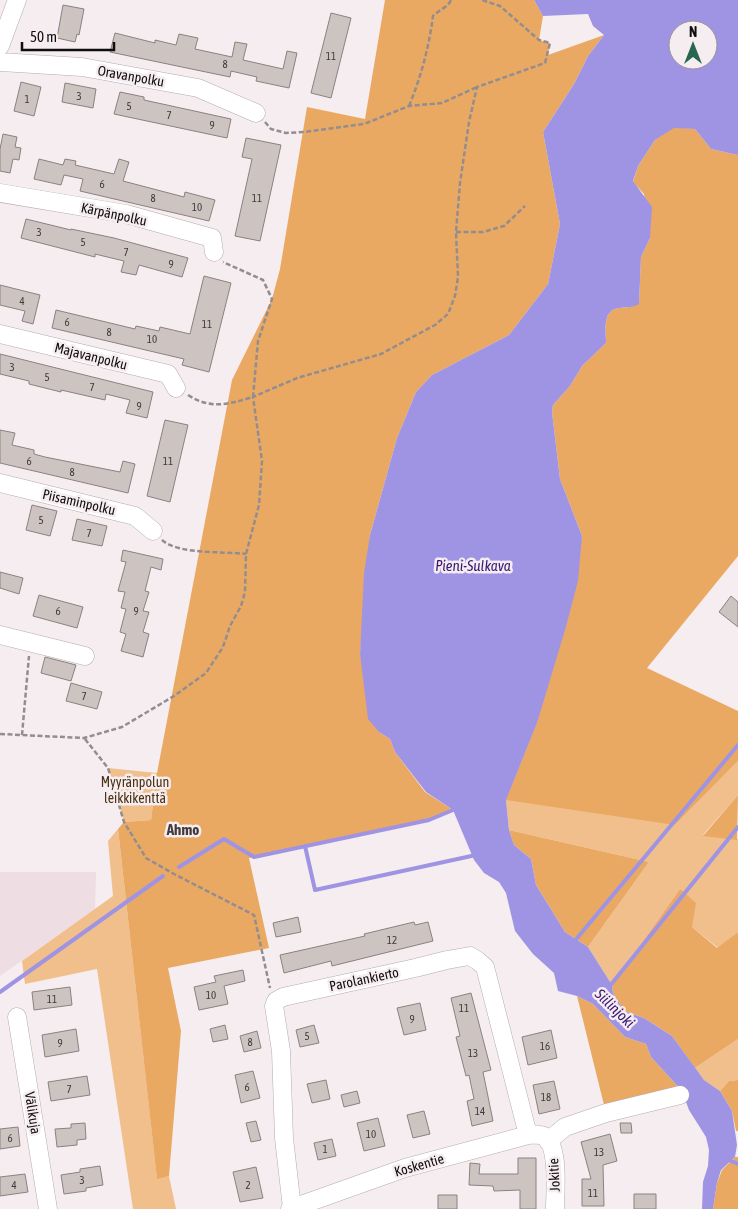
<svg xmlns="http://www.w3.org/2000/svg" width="738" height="1209" font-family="'Asap Condensed',sans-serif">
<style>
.built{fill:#eedde2}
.green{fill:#f1bf8b}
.forest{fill:#eaa963}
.water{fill:#9f94e3;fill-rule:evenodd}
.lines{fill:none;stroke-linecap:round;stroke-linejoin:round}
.stream{stroke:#9f94e3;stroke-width:4}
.building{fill:#cdc4c2;stroke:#8a8280}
.minor-casing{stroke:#b4abae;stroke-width:19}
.path{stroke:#938d8f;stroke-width:2.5;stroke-dasharray:5 2.5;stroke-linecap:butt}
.minor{stroke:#fff;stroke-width:18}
.labels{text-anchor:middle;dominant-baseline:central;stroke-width:5;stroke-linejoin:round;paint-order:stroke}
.number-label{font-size:11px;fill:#3e3b3a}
.street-label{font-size:14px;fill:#0f0d0d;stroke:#f6edf0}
.park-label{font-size:14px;fill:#4b3113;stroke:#f6edf0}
.water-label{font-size:15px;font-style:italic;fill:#351874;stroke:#f6edf0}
.neighbourhood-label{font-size:15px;font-weight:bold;fill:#423b3d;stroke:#f6edf0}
</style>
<rect width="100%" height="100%" fill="#f6edf0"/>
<path class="built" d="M 0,872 L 96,872 L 95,909 L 0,976 Z"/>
<path class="green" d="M 474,595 L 675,825 L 738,761 L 738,795 L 703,835 L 738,839 L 738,932 L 718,948 L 692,927 L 680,889 L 612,985 L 588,947 L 649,862 L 509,830 L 506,800 Z
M 108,768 L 157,773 L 151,820 L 124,822 Z
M 118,829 L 157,1178 L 169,1176 L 176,1209 L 133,1209 L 97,969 L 25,984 L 22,961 L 113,896 L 108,841 Z
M 738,1039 L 738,1080 L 729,1081 L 720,1091 L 704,1080 L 695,1068 Z"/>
<path class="forest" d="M 385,0 L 534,0 L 543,16 L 539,40 L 550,43 L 548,55 L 604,35 L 588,56 L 574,84 L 543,132 L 560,224 L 548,284 L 509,335 L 432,375 L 416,392 L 397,438 L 370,535 L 360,654 L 379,732 L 390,739 L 395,752 L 425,792 L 453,810 L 429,820 L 249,858 L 269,948 L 168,968 L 181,1031 L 169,1176 L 157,1179 L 118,829 L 124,822 L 151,820 L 157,773 L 232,380 L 272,299 L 280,269 L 307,107 L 365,119 Z
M 674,127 L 695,129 L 711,149 L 738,155 L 738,556 L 647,668 L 738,711 L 738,761 L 675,825 L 506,800 L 537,723 L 582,536 L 560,479 L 552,412 L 553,405 L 570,386 L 582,366 L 606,343 C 606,330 602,310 619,308 C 627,307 632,308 639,303 L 641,257 L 650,238 L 644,194 L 633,182 L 638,166 L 655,140 Z
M 738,795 L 737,840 L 703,836 Z
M 509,830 L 649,862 L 588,947 L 565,932 L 536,885 L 531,859 L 514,845 Z
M 680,889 L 696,903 L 692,927 L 717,948 L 738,932 L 738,1039 L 695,1068 L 672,1036 L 644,1018 L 624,1011 L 613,993 L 612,985 Z
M 577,996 L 593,1004 L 625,1037 L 646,1044 L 651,1057 L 682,1091 L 606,1113 Z
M 738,1080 L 738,1131 L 736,1131 L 732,1111 L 720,1091 L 729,1081 Z
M 735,1157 L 738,1157 L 738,1209 L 713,1209 L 717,1183 L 722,1170 Z"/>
<path class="water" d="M 534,0 L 738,0 L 738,155 L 711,149 L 695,129 L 674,128 L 655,140 L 638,166 L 633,181 L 652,207 L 650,238 L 641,257 L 639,304 C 632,308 627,307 619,308 C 602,310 606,330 606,343 L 582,366 L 570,386 L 553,405 L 552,412 L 560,479 L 582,536 L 578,581 L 565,630 L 537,723 L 506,800 L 509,830 L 514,845 L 531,859 L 536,885 L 565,932 L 588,947 L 612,985 L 613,993 L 624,1011 L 644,1018 L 672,1036 L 704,1080 L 720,1091 L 732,1111 L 737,1145 L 735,1157 L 721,1170 L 717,1183 L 713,1209 L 702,1209 L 703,1182 L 708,1166 L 709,1150 L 706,1137 L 689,1110 L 682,1091 L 651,1057 L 646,1044 L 625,1037 L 593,1004 L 577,996 L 558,991 L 554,973 L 533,954 L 515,931 L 506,893 L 499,882 L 484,873 L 474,860 L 453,810 L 426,792 L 395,752 L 390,739 L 379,732 L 368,719 L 360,654 L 364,573 L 370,535 L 397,438 L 416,392 L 432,375 L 509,335 L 548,284 L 560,224 L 543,132 L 574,84 L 588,56 L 604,35 L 593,26 L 588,14 L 543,16 ZM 678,30 L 708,30 L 708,60 L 678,60 Z"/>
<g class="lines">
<path class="stream" d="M 305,846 L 315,890 L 476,855
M 179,867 L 224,839 L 254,857 L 429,820 L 453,810
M 573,943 L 738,745
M 609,987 L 738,827
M 0,992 L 163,876
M 731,1161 L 738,1164"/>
</g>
<path class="building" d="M 63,5 L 84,9 L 79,35 L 77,34 L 75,42 L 57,38 Z
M 331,13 L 351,18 L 331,98 L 311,93 Z
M 115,33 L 155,43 L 155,40 L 176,45 L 179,34 L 198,38 L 195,49 L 232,57 L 235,42 L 247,44 L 243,60 L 283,69 L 287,51 L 297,53 L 289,88 L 256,81 L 257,77 L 231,71 L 230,77 L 110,52 Z
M 21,82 L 41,87 L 34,116 L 14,111 Z
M 65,83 L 96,89 L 93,108 L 62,102 Z
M 120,92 L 144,97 L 144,100 L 231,119 L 227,138 L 114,114 Z
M 3,134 L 17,137 L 15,147 L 21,148 L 19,160 L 13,159 L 10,173 L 0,171 L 0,149 Z
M 246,138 L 281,145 L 260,241 L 235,236 L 252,159 L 242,157 Z
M 39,159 L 63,165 L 65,159 L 76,161 L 75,165 L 114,174 L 119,159 L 129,162 L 123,181 L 184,197 L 185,192 L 215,200 L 209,221 L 80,191 L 83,179 L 64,175 L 61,185 L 34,179 Z
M 26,219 L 71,230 L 71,229 L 114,238 L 188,258 L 182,277 L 139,265 L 136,275 L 121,272 L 124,261 L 95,254 L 95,257 L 21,238 Z
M 204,276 L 231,283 L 209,372 L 182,365 L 184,359 L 52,328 L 56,310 L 135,329 L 136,326 L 159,331 L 160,327 L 190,334 Z
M 0,285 L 40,295 L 33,324 L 22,321 L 25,311 L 0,305 Z
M 0,354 L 153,392 L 147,418 L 126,413 L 130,400 L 106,394 L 105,400 L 61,390 L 61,392 L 29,384 L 29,381 L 0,374 Z
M 165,420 L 188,425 L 170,502 L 147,496 Z
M 0,430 L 15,433 L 12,445 L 34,450 L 34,454 L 45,457 L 120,472 L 123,461 L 135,464 L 128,493 L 0,463 Z
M 32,505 L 57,511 L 50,536 L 26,530 Z
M 77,519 L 107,526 L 102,546 L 72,540 Z
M 123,550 L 163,559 L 161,570 L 151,567 L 145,591 L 149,592 L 143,611 L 149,612 L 143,632 L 149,634 L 143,657 L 121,651 L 126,634 L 120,632 L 126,609 L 121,608 L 125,592 L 118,591 L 126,562 L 121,561 Z
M 0,572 L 23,578 L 19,594 L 0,588 Z
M 39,595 L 83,607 L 77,628 L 33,616 Z
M 731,596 L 738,602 L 738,627 L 719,612 Z
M 45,657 L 76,665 L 71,681 L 41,673 Z
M 71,683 L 102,692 L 97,709 L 66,701 Z
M 298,917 L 301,932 L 276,937 L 273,923 Z
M 414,922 L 415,925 L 428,922 L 433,941 L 332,966 L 331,961 L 284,973 L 280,955 L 365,936 L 364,934 Z
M 243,970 L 245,981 L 224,986 L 228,1004 L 199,1010 L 194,987 L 216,982 L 214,976 Z
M 70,987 L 72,1005 L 34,1010 L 32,992 Z
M 471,993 L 491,1070 L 483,1072 L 493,1121 L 472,1126 L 467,1101 L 474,1099 L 469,1075 L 466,1076 L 456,1037 L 460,1036 L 451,998 Z
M 420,1003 L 426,1030 L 404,1035 L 397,1008 Z
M 225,1025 L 228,1039 L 213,1042 L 210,1029 Z
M 314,1025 L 319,1043 L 300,1047 L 296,1030 Z
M 76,1029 L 79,1051 L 45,1057 L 42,1035 Z
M 551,1030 L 557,1058 L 528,1065 L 522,1037 Z
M 257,1031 L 261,1048 L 244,1052 L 240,1036 Z
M 253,1071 L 260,1098 L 241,1103 L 235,1075 Z
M 87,1076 L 90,1095 L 51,1101 L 48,1082 Z
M 326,1080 L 330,1099 L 312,1103 L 307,1084 Z
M 554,1081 L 560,1109 L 539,1114 L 533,1085 Z
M 357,1091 L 360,1103 L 344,1107 L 341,1095 Z
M 424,1111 L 430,1134 L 413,1138 L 407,1115 Z
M 378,1118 L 385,1146 L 364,1151 L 357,1123 Z
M 256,1121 L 261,1140 L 251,1142 L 246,1123 Z
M 85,1123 L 86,1139 L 77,1140 L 77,1145 L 57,1147 L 55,1129 L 71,1128 L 71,1124 Z
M 620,1123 L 631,1123 L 632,1133 L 621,1133 Z
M 18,1127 L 20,1146 L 0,1149 L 0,1129 Z
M 610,1134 L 617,1161 L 603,1165 L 604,1206 L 582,1206 L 582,1179 L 591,1179 L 581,1142 Z
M 332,1139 L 336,1156 L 318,1160 L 314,1143 Z
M 518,1158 L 536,1158 L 536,1209 L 520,1209 L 520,1190 L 494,1191 L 493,1186 L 469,1185 L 470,1163 L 480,1164 L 479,1174 L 518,1174 Z
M 100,1166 L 103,1185 L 86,1188 L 86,1191 L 64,1194 L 61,1175 L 80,1172 L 80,1169 Z
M 256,1167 L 263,1198 L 240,1202 L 233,1172 Z
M 25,1174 L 28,1192 L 0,1196 L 0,1177 Z
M 634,1194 L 656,1194 L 656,1209 L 634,1209 Z
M 438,1195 L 457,1195 L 457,1209 L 438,1209 Z"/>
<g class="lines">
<g class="minor-casing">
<path id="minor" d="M 0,46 L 17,0
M 0,62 L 82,67 L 198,88 L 256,113
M 0,193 L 126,214 L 212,238 L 214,252
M 0,334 L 168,374 L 176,388
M 0,483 L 135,516 L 153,531
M 0,635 L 85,656
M 17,1017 L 48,1209
M 548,1141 L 565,1127 L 606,1113 L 680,1095
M 292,1208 L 284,1138 L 281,1051 L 274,1006 L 276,1001 L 283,997 L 415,968 L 447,960 L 470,956 L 478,961 L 485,967 L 528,1135
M 290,1209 L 405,1168 L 528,1135 C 533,1135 540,1134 544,1136 C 560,1146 555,1192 555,1209"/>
</g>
<path class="path" d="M 409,106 C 421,77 429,47 433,16 C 439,10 448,7 451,0
M 265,122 L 271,129 L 286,133 L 304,132 L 364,124 L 409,106 L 442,103 L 477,87
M 456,232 L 483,232 L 504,226 L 525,206
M 188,395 C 211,410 229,404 253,397 L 258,341 L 272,299 L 263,280 L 223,262
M 162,540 C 179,555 223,551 246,554
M 0,734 L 84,738 L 122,727 L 174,696 L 206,673 L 223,647 L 230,626 L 241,606 L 245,592 L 246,554 L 259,505 L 262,461 L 253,397 L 297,378 L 381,354 L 435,325 L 448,314 L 455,296 L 458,277 L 456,232 L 460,183 L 469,122 L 477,87 L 545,63 L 550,43 L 539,40 L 500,6 L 482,0
M 22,735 L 29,656
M 85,739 L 108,768 L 124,822 L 146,858 L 174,874 L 254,915 L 270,988"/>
<use href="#minor" class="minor"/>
</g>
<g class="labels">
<g class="number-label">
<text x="331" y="56">11</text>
<text x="225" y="64">8</text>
<text x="79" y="96">3</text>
<text x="27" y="99">1</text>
<text x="129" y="106">5</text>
<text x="169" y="115">7</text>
<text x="212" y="125">9</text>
<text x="102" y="184">6</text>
<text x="153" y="198">8</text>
<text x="257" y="198">11</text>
<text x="197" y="207">10</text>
<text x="39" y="232">3</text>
<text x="83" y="242">5</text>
<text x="126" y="252">7</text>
<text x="171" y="264">9</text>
<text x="22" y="301">4</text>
<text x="67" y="322">6</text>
<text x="207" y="324">11</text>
<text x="109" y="332">8</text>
<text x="152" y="339">10</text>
<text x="12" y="367">3</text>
<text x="47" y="377">5</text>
<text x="92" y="387">7</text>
<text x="139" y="406">9</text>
<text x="29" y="461">6</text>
<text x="168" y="461">11</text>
<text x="72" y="472">8</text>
<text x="41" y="520">5</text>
<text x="89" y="533">7</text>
<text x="58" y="611">6</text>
<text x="136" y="611">9</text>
<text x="84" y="696">7</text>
<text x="392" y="940">12</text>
<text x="211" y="995">10</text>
<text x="52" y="999">11</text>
<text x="464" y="1008">11</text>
<text x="412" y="1019">9</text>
<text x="307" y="1036">5</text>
<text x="250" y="1042">8</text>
<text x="60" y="1043">9</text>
<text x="545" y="1046">16</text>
<text x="473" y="1053">13</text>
<text x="247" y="1087">6</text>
<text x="69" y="1089">7</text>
<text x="546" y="1097">18</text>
<text x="480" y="1111">14</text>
<text x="371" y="1134">10</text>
<text x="10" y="1138">6</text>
<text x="325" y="1149">1</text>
<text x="599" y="1152">13</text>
<text x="82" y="1180">3</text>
<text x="14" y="1185">4</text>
<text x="248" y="1185">2</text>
<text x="593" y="1193">11</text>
</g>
<g class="street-label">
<text transform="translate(131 76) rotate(10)">Oravanpolku</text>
<text transform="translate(114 214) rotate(12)">Kärpänpolku</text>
<text transform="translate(91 356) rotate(14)">Majavanpolku</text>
<text transform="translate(79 502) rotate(13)">Piisaminpolku</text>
<text transform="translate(364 979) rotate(-12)">Parolankierto</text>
<text transform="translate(33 1113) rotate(81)">Välikuja</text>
<text transform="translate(419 1165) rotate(-16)">Koskentie</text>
<text transform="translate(554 1175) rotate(-93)">Jokitie</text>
</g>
<g class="park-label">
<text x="135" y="782">Myyränpolun<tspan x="135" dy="16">leikkikenttä</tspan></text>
</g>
<g class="water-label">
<text x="473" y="565">Pieni-Sulkava</text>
<text transform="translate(615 1008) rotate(44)">Siilinjoki</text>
</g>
<g class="neighbourhood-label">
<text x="183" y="829">Ahmo</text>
</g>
</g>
<g transform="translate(693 45)"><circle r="24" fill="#f6edf0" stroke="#9a9395"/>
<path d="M0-4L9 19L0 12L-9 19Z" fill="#286652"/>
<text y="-8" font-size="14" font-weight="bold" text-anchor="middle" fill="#0f0d0d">N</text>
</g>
<path d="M22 42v8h92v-8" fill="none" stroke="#0f0d0d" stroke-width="2.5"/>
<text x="30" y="42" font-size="15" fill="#0f0d0d" stroke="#f6edf0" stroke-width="4" paint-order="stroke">50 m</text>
</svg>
